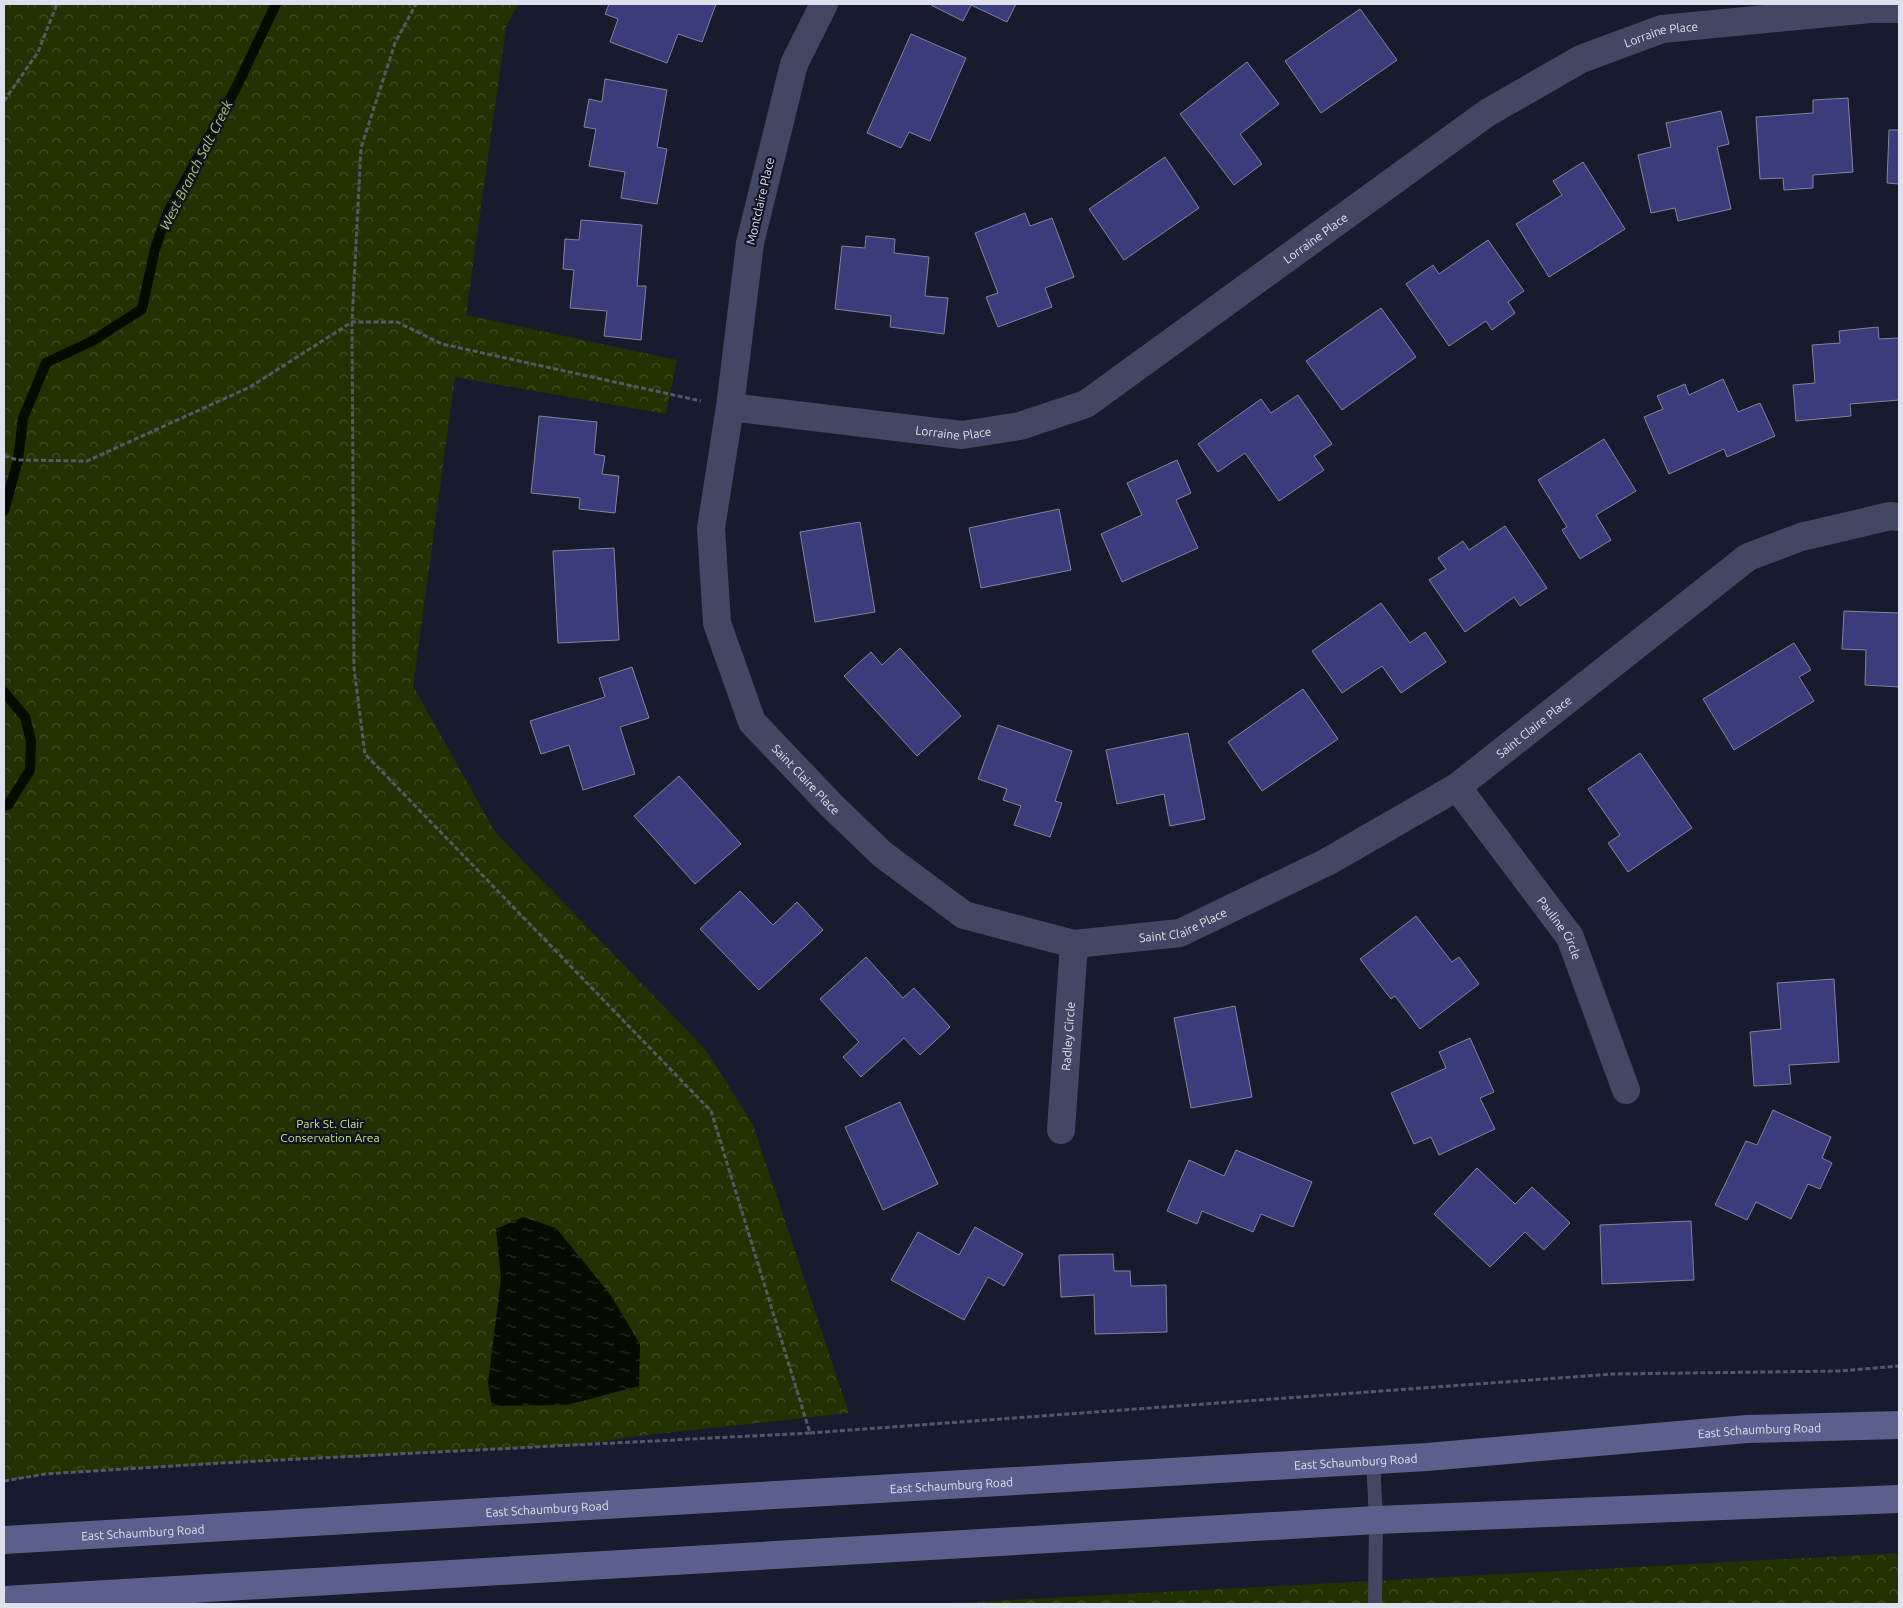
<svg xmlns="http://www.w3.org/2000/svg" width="1903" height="1608" font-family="Ubuntu,sans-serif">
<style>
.park{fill:url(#park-crowns)}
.water{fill:url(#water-ripples)}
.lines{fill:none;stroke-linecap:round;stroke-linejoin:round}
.stream{stroke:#060b00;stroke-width:10}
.building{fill:#3b3c7c;stroke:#81849c}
.path{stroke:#555768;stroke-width:3;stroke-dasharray:5 2.5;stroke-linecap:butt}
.service{stroke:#444764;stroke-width:14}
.minor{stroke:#444764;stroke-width:28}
.secondary{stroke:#5a5f8c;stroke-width:28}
.labels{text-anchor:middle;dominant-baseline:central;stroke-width:4.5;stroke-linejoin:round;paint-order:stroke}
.street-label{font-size:12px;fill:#dee0ee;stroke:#101123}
.park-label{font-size:12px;fill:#c5e880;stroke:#101123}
.water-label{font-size:14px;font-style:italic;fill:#abce66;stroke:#101123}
</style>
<defs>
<pattern id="park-crowns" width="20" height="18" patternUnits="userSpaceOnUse" patternTransform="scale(1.25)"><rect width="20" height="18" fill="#233100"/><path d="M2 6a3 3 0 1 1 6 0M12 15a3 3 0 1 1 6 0" fill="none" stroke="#424f26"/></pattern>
<pattern id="water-ripples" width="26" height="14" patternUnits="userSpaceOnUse" patternTransform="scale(1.25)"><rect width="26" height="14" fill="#060b00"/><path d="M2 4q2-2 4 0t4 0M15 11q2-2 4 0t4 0" fill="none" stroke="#2a2e26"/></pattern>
</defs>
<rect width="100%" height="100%" fill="#181a2d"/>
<path class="park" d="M 4,4 L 518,4 L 506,27 L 466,315 L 677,360 L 666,414 L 455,377 L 413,686 L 495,832 L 706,1050 L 753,1125 L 849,1413 L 646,1435 L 578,1445 L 221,1463 L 45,1474 L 4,1481 Z
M 1899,1553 L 1899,1604 L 938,1604 Z"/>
<path class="water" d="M 523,1217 L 556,1228 L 610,1294 L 640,1344 L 639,1386 L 567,1405 L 492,1406 L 488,1383 L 501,1278 L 496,1229 Z"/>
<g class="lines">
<path class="stream" d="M 4,511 L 18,460 L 23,418 L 46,363 L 94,340 L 142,309 L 155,249 L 167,214 L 236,88 L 276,4
M 4,692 L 25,717 L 31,741 L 30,770 L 8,805 L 4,806"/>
</g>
<path class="building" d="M 609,4 L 716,4 L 702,42 L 678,34 L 667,63 L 610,42 L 618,19 L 605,14 Z
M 932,4 L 1016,4 L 1007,22 L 971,5 L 963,21 L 931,5 Z
M 1360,9 L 1397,60 L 1321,113 L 1285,61 Z
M 911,34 L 966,58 L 930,141 L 909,132 L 901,148 L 867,133 Z
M 1247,62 L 1279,104 L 1240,134 L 1262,164 L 1234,185 L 1180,114 Z
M 605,79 L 667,90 L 657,147 L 667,149 L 657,204 L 621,198 L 625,172 L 589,166 L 596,129 L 584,127 L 589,99 L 602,102 Z
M 1848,98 L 1853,172 L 1813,175 L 1813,188 L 1784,190 L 1783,178 L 1760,179 L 1756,117 L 1813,113 L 1813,100 Z
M 1721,111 L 1729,144 L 1717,147 L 1731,209 L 1678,221 L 1675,208 L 1651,213 L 1638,155 L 1671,147 L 1666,123 Z
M 1889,130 L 1899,130 L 1899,184 L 1887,183 Z
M 1165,157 L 1199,208 L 1124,260 L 1089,209 Z
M 1583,162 L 1625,229 L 1549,277 L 1516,224 L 1562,195 L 1553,181 Z
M 1025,213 L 1030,226 L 1052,218 L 1074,277 L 1045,288 L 1052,307 L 998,327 L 986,297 L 998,293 L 975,233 Z
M 581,220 L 642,225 L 637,286 L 646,286 L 641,340 L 604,336 L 607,311 L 570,308 L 574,270 L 563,269 L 565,239 L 579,240 Z
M 866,236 L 895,239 L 894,253 L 929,257 L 925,296 L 948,298 L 944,334 L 890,327 L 891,316 L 835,309 L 842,246 L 865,248 Z
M 1488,240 L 1524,291 L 1508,302 L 1515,313 L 1492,330 L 1486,321 L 1449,346 L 1406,284 L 1433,265 L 1439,274 Z
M 1381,308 L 1416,357 L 1342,410 L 1306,361 Z
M 1878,327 L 1879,339 L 1899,338 L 1899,400 L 1850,404 L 1851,416 L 1796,421 L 1793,385 L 1815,383 L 1812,345 L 1840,343 L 1839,331 Z
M 1723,379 L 1738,412 L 1760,403 L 1775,436 L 1727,457 L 1724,449 L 1669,474 L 1644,417 L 1663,409 L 1657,396 L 1685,384 L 1689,395 Z
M 1298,395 L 1332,444 L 1314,456 L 1324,470 L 1279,501 L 1245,453 L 1218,472 L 1198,444 L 1261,399 L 1271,413 Z
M 539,416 L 597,422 L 594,454 L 605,456 L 602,474 L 619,476 L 615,513 L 579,509 L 580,498 L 531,493 Z
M 1604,439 L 1636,491 L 1596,515 L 1611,540 L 1580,559 L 1562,530 L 1567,527 L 1538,480 Z
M 1177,460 L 1191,493 L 1176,500 L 1198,548 L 1122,582 L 1101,534 L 1142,515 L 1127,483 Z
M 1059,509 L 1071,570 L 981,588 L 969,528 Z
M 860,522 L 875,612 L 815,622 L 800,532 Z
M 1505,526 L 1547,588 L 1520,606 L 1514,597 L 1465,632 L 1429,580 L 1446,569 L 1438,558 L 1463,541 L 1469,550 Z
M 614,548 L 619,640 L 558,643 L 553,551 Z
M 1381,603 L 1410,643 L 1425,632 L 1446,662 L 1401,693 L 1382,666 L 1342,693 L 1312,651 Z
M 1844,611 L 1899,613 L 1899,687 L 1865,685 L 1866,650 L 1842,649 Z
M 1794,643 L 1811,670 L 1799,677 L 1814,701 L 1734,750 L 1703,699 Z
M 900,648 L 961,716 L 917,756 L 844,676 L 871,652 L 882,665 Z
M 632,667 L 649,718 L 620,727 L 635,774 L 583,790 L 569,745 L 541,754 L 530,721 L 605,697 L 599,678 Z
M 1303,689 L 1338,739 L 1262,791 L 1228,742 Z
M 998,725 L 1072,751 L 1055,801 L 1062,803 L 1050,837 L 1014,825 L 1021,806 L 1003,800 L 1007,789 L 978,779 Z
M 1188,733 L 1205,819 L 1170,826 L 1164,794 L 1117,804 L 1106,750 Z
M 1640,753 L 1692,828 L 1628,872 L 1608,843 L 1620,835 L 1588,789 Z
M 679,776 L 741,844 L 695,884 L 634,816 Z
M 740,891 L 773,925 L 797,902 L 823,930 L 759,990 L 700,929 Z
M 1416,916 L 1452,962 L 1459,957 L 1479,984 L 1420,1029 L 1395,996 L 1391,999 L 1360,959 Z
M 866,957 L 903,998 L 914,988 L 950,1027 L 920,1055 L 904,1038 L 861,1077 L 843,1057 L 859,1042 L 820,999 Z
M 1834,979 L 1839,1062 L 1789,1065 L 1791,1084 L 1754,1086 L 1750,1032 L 1781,1029 L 1777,983 Z
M 1235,1006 L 1252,1097 L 1191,1108 L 1174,1018 Z
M 1470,1038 L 1494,1092 L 1480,1098 L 1495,1129 L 1439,1155 L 1431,1137 L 1414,1144 L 1391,1093 L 1446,1068 L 1439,1052 Z
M 900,1102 L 938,1184 L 883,1210 L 845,1127 Z
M 1773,1110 L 1831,1137 L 1822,1158 L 1832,1163 L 1820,1189 L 1808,1184 L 1791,1219 L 1756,1202 L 1747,1220 L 1715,1205 L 1746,1141 L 1757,1145 Z
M 1236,1150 L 1312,1182 L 1293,1227 L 1261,1214 L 1253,1232 L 1202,1211 L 1197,1224 L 1167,1211 L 1189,1160 L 1224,1176 Z
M 1477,1168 L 1515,1204 L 1532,1187 L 1570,1223 L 1544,1250 L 1525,1232 L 1490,1267 L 1434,1214 Z
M 1691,1221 L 1694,1280 L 1602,1284 L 1600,1225 Z
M 975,1227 L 1023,1254 L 1004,1286 L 988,1277 L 964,1320 L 891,1280 L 918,1232 L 959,1255 Z
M 1113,1254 L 1114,1271 L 1130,1271 L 1131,1286 L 1166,1285 L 1167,1332 L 1095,1334 L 1094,1295 L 1061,1297 L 1059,1255 Z"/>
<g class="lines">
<path class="path" d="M 4,101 L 38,52 L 57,4
M 4,456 L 18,460 L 87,461 L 250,387 L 352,322 L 397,322 L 442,344 L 701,401
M 810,1433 L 1613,1374 L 1839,1371 L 1899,1366
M 4,1481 L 45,1474 L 221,1463 L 810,1433 L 711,1111 L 365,754 L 354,668 L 352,322 L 361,148 L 395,43 L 416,4"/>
<path class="service" d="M 1373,1460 L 1376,1520 L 1375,1604"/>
<g class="minor">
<path id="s1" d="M 824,4 L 794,64 L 750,243 L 730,407 L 711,528 L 717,623 L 752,722 L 831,805 L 882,854 L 964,915 L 1074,944 L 1180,933 L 1327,862 L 1457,787 L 1748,557 L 1801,537 L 1890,516 L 1899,517"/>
<path id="s2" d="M 730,407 L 962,435 L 1020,426 L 1086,404 L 1487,113 L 1581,59 L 1662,29 L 1870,9 L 1899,9"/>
<path id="s3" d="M 1457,787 L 1570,937 L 1626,1090"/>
<path id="s4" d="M 1061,1130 L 1074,944"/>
</g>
<g class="secondary">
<path id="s5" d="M 4,1540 L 1427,1457 L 1747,1429 L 1899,1425"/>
<path d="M 4,1600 L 1376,1520 L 1899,1499"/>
</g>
</g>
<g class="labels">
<g class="street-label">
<text stroke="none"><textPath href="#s2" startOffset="1050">Lorraine Place</textPath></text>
<text transform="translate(760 201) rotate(-77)">Montclaire Place</text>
<text stroke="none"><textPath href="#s2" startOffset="645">Lorraine Place</textPath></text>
<text stroke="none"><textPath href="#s2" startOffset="225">Lorraine Place</textPath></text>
<text stroke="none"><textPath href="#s1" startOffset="1658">Saint Claire Place</textPath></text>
<text stroke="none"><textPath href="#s1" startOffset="818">Saint Claire Place</textPath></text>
<text stroke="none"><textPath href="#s1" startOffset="1252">Saint Claire Place</textPath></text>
<text stroke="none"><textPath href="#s3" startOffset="175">Pauline Circle</textPath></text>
<text stroke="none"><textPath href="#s4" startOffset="94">Radley Circle</textPath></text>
<text stroke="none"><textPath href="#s5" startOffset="1759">East Schaumburg Road</textPath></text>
<text stroke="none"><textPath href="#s5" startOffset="1354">East Schaumburg Road</textPath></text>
<text stroke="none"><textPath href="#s5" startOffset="949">East Schaumburg Road</textPath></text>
<text stroke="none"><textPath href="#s5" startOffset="544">East Schaumburg Road</textPath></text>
<text stroke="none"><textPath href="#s5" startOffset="139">East Schaumburg Road</textPath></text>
</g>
<g class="park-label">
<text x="330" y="1123">Park St. Clair<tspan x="330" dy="14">Conservation Area</tspan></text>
</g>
<g class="water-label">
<text transform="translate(196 165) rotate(-63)">West Branch Salt Creek</text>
</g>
</g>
<rect width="1903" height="1608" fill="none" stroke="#dee0ee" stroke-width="10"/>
</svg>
